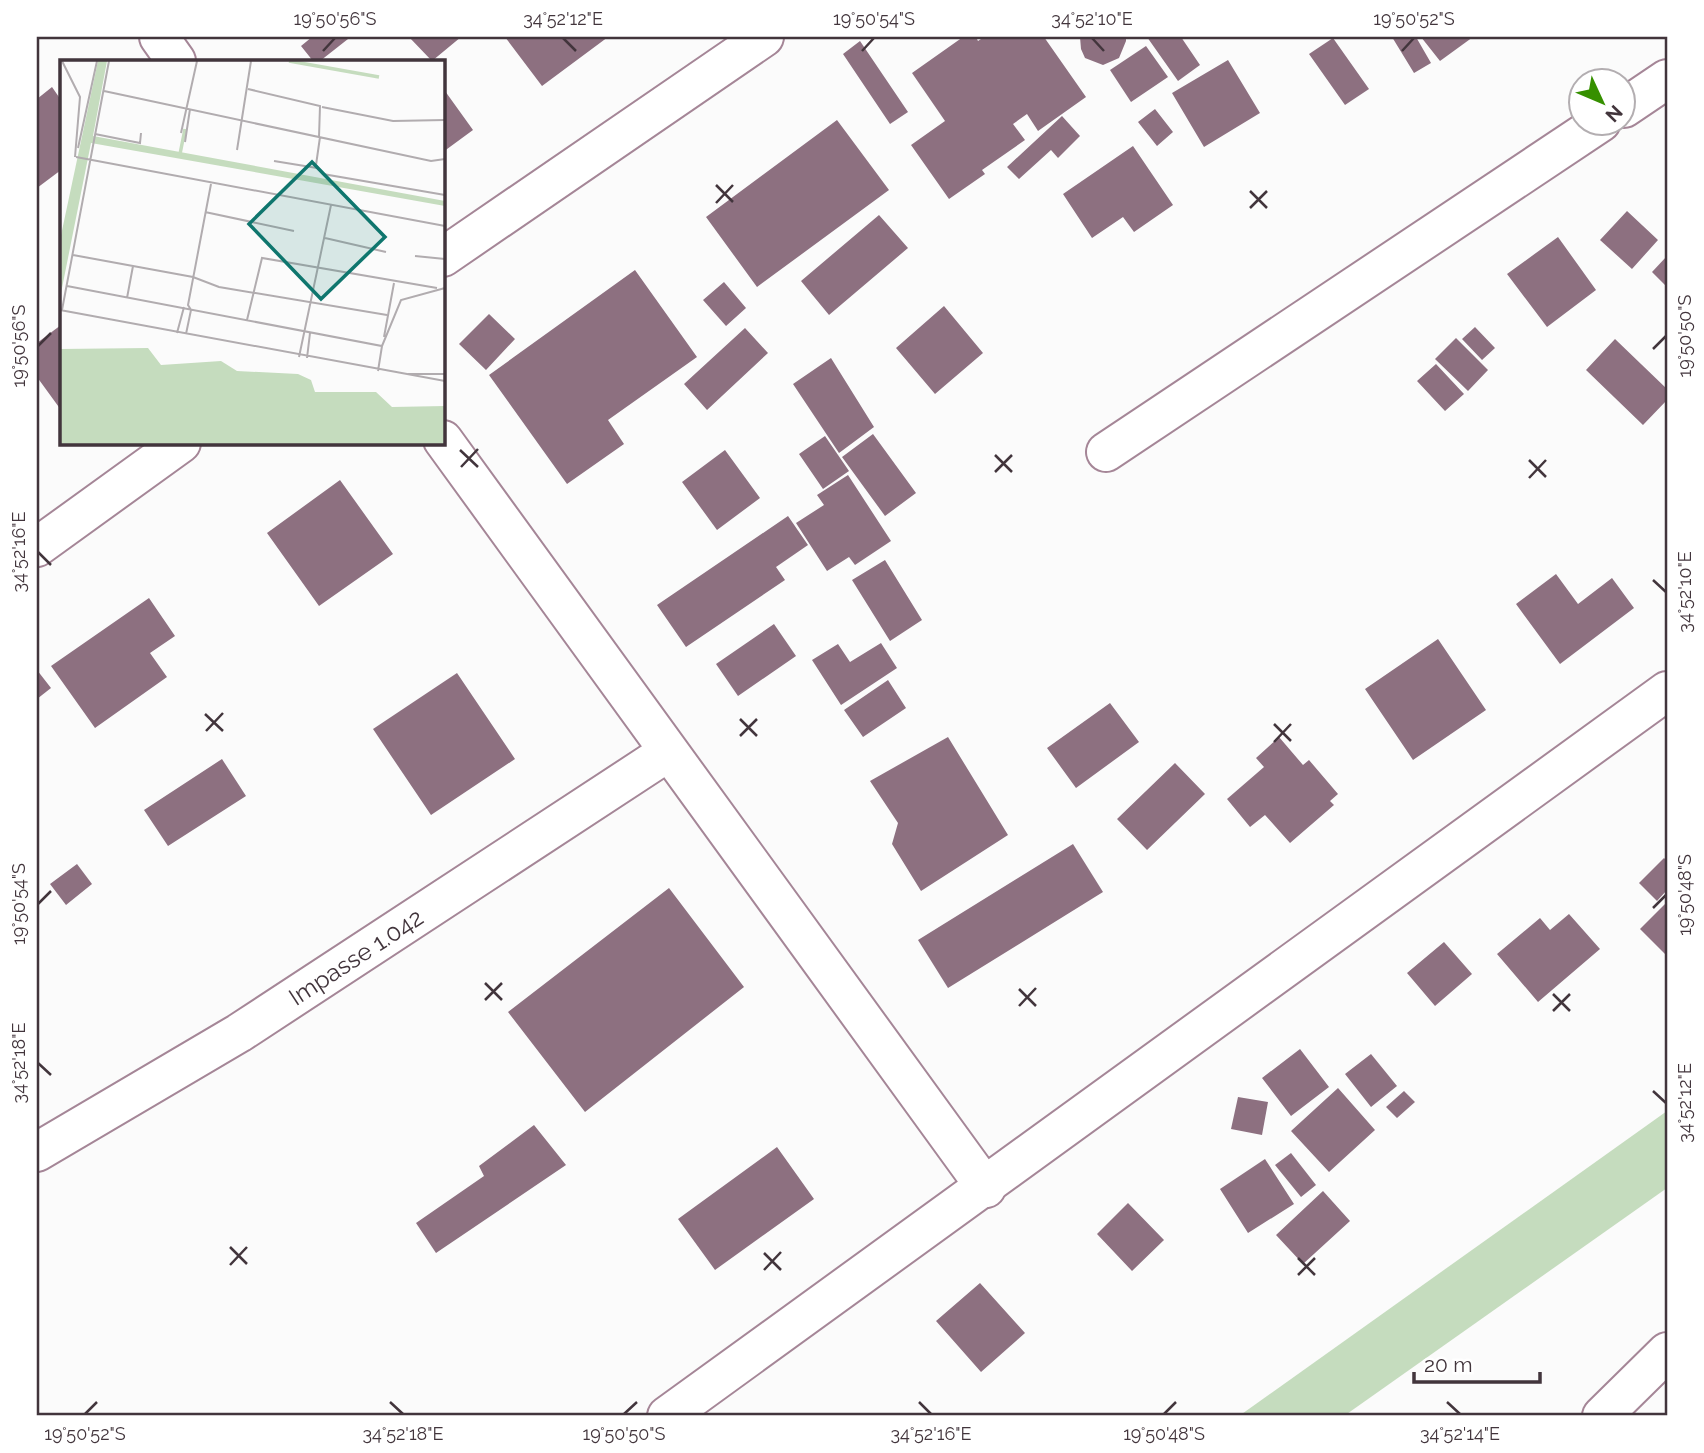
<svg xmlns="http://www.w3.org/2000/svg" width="1704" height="1453" font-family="Raleway,sans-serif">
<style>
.water{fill:#c5dcbe}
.building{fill:#8d7080}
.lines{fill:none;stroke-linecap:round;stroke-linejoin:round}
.street-casing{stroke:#a58697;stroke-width:42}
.street{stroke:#fff;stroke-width:38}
.ticks{fill:none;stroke:#42353c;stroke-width:2.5}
.labels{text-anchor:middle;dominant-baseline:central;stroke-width:7;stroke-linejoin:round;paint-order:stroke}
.street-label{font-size:24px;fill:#42353c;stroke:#fff}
.inset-river{fill:none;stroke:#c5dcbe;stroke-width:3.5}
.inset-road{fill:none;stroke:#b1acaf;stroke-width:2}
.view{fill:#0f766e;fill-opacity:0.15;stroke:#0f766e;stroke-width:3.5}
.inset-edge{fill:none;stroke:#42353c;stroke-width:3.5}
.neatline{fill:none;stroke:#42353c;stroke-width:2.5}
.ticks-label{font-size:18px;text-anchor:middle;fill:#42353c}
</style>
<rect width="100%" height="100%" fill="#fbfbfb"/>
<path class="water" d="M 1667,1111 L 1667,1188 L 1344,1416 L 1239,1416 Z"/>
<path class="building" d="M 312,37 L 347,37 L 348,39 L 320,61 L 313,61 L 301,46 Z
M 409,37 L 461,37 L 432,61 Z
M 505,37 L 608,37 L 542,86 Z
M 963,37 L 976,37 L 978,41 L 984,37 L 1044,37 L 1086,97 L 1038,131 L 1027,114 L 1013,124 L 1025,140 L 982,170 L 985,174 L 949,199 L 911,145 L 945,121 L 912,73 Z
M 1080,37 L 1126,37 L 1126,41 L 1119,58 L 1103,65 L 1085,58 L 1081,49 Z
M 1147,37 L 1181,37 L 1200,65 L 1178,81 Z
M 1392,37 L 1416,37 L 1431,63 L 1414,73 Z
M 1421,37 L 1473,37 L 1440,61 Z
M 1333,38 L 1369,89 L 1345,105 L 1309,54 Z
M 860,41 L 908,112 L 890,124 L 843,54 Z
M 1146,46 L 1168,77 L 1131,102 L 1110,70 Z
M 1228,60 L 1260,113 L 1204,147 L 1172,93 Z
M 52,87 L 61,100 L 61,170 L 37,188 L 37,99 Z
M 445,91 L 473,130 L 443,152 L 443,93 Z
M 1155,109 L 1173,132 L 1157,146 L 1138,122 Z
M 1062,116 L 1080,136 L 1058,158 L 1051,150 L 1019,179 L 1007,167 Z
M 837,120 L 889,190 L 757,287 L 706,217 Z
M 1133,146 L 1173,205 L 1134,232 L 1123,217 L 1092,238 L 1063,194 Z
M 1627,211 L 1658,240 L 1632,269 L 1600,240 Z
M 879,215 L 908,248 L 829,315 L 801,281 Z
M 1558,237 L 1596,290 L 1547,327 L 1507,274 Z
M 1667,256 L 1667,287 L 1652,272 Z
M 635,270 L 697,357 L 608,420 L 624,444 L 567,484 L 489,375 Z
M 724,282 L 746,308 L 726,326 L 703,300 Z
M 944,306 L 983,353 L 935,394 L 896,348 Z
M 489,314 L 515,339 L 486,370 L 459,344 Z
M 61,325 L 61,410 L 37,377 L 37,343 Z
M 1475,327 L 1495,348 L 1482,360 L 1462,339 Z
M 745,328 L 768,353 L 707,410 L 684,384 Z
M 1456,338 L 1488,370 L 1468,391 L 1435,359 Z
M 1615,339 L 1667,389 L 1667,400 L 1643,425 L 1586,370 Z
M 831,358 L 874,427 L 839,453 L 793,384 Z
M 1436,364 L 1464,394 L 1445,411 L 1417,381 Z
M 873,434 L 916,493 L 885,516 L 842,457 Z
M 825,436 L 849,471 L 823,489 L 799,454 Z
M 725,450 L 760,498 L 717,530 L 682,482 Z
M 848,475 L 891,541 L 855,565 L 849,557 L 827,571 L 796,523 L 824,505 L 817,495 Z
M 340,480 L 393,554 L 319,606 L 267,533 Z
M 788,516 L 808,545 L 776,567 L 785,580 L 686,647 L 657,605 Z
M 885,560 L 922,620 L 890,641 L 852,580 Z
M 1556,574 L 1578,604 L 1612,578 L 1634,608 L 1560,664 L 1516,604 Z
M 149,598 L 175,636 L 150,653 L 167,677 L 95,728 L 51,666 Z
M 774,624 L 796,656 L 738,696 L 716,664 Z
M 1438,639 L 1486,710 L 1413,760 L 1365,689 Z
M 881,643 L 897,668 L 841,705 L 812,660 L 838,644 L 850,662 Z
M 37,670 L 51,688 L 37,699 Z
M 457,673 L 515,759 L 431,815 L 373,729 Z
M 888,680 L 906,708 L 863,737 L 844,710 Z
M 1110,703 L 1139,742 L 1076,788 L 1047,748 Z
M 948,737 L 1008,835 L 921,891 L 892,844 L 898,823 L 870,781 Z
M 1279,737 L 1303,765 L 1309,760 L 1338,794 L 1330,801 L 1334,805 L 1290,843 L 1265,815 L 1250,827 L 1227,799 L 1264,767 L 1256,758 Z
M 222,759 L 246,796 L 168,846 L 144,810 Z
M 1175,763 L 1205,794 L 1147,850 L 1117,819 Z
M 1073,844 L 1103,892 L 948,988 L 918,940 Z
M 1664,858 L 1667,861 L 1667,890 L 1657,901 L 1639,883 Z
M 77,864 L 92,884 L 66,905 L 50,884 Z
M 669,888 L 744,987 L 585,1112 L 508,1012 Z
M 1667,902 L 1667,956 L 1640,929 Z
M 1569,914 L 1600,949 L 1538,1002 L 1497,954 L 1540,918 L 1550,930 Z
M 1444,942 L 1472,974 L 1435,1006 L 1407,973 Z
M 1300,1049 L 1329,1087 L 1291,1116 L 1262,1078 Z
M 1371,1054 L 1397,1086 L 1371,1107 L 1345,1074 Z
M 1338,1088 L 1375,1130 L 1329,1172 L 1291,1131 Z
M 1404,1091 L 1415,1102 L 1397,1118 L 1386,1107 Z
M 1238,1097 L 1268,1102 L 1262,1135 L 1231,1129 Z
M 534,1125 L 566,1165 L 436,1253 L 416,1223 L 484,1176 L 479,1166 Z
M 777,1147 L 814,1199 L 715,1270 L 678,1219 Z
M 1291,1153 L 1316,1185 L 1301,1197 L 1275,1165 Z
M 1265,1159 L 1294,1204 L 1248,1233 L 1220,1189 Z
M 1323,1191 L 1350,1221 L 1303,1264 L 1276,1235 Z
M 1128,1203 L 1164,1240 L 1132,1271 L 1097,1234 Z
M 980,1283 L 1025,1333 L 981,1372 L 936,1321 Z"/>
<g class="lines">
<g class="street-casing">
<g id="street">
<path d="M 159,37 L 176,61"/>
<path d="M 1624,108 L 1667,79"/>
<path d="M 443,257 L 764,37"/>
<path d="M 443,440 L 986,1188"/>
<path d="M 1106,452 L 1601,122"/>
<path d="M 37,547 L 181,443"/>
<path id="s1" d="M 37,1152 L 239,1033 L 668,752"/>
<path d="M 667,1416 L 1667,691"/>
<path d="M 1602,1416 L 1667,1352"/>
</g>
</g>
<use href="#street" class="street"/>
</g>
<path class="ticks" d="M 563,38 L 576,51M 1092,38 L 1104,51M 323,51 L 335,38M 862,51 L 874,38M 1402,51 L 1414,38M 716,185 L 733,202M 1250,191 L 1267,208M 716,203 L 733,185M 1250,208 L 1267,191M 38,346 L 51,333M 1653,349 L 1666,336M 460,450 L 478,467M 995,455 L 1012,472M 1529,460 L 1546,477M 461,467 L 478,449M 995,472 L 1012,455M 1529,478 L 1546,460M 38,552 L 51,565M 1653,580 L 1666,592M 205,714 L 223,731M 740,719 L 757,736M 1274,724 L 1291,741M 206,731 L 223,713M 740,736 L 757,719M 1274,742 L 1291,724M 38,904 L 51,891M 1653,908 L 1666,895M 485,983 L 502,1000M 1019,989 L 1036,1006M 1553,994 L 1570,1011M 485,1000 L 502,983M 1019,1006 L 1036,988M 1553,1011 L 1570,994M 38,1063 L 51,1075M 1653,1091 L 1666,1103M 230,1247 L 247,1264M 764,1253 L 781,1270M 1298,1258 L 1315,1275M 230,1265 L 247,1247M 764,1270 L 781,1252M 1298,1275 L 1315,1258M 390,1402 L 403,1414M 919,1402 L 931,1414M 1447,1402 L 1460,1414M 85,1414 L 97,1402M 624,1414 L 637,1402M 1164,1414 L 1176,1402"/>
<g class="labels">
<g class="street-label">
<text stroke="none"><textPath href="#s1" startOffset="374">Impasse 1.042</textPath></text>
</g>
</g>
<g transform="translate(60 60)">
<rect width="385" height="385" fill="#fbfbfb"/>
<path d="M 38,1 L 47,1 L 33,76 L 385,141 L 385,146 L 31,83 L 0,238 L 0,180 ZM 88,288 L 101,305 L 161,301 L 177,311 L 238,314 L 251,320 L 255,332 L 316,332 L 332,347 L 385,346 L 385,384 L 0,384 L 0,289 Z" fill="#c5dcbe"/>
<path class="inset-river" d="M 229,1 L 319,17M 120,94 L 125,69"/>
<path class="inset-road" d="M 2,1 L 20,37 L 15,97M 188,29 L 260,46 L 259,77M 44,31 L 371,101 L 385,99M 262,47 L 333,61 L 385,60M 121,73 L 137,1M 35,74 L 80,83 L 81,73M 260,77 L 256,105 L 263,114 L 385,135M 125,82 L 130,49M 18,88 L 37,1M 177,90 L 191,1M 16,97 L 385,166M 214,101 L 257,108M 145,152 L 234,171M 265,178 L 326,192M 13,195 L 133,217 L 159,227 L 327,255M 355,196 L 385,199M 7,226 L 322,286 L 341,240 L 385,228M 67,238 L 73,206M 0,250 L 385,321M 2,250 L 49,1M 187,260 L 202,198 L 377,228M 117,273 L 124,247M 126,274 L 131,250 L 128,245 L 151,124M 324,277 L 334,223M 239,297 L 271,145M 247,298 L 250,273M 318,311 L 322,286M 348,314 L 385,314"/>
<path class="view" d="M 252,102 L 325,177 L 261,239 L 189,164 Z"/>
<rect width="385" height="385" class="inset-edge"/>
</g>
<rect width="1704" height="1453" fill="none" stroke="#ffffff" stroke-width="77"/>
<g transform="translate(1602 102) rotate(134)"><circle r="33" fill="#ffffff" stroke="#b3aeb1" stroke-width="2"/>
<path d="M0-5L12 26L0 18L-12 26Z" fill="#369000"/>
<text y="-10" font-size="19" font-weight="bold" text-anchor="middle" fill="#42353c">N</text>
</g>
<path d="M1414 1372v10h126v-10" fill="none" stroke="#42353c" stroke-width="3.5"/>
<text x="1424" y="1372" font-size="21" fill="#42353c" stroke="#ffffff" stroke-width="5" paint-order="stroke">20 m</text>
<rect x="38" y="38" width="1628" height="1376" class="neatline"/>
<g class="ticks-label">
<text x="335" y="25">19°50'56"S</text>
<text x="563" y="25">34°52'12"E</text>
<text x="874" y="25">19°50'54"S</text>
<text x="1092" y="25">34°52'10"E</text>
<text x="1414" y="25">19°50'52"S</text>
<text transform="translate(1685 336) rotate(-90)" y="6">19°50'50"S</text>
<text transform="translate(19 346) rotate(-90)" y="6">19°50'56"S</text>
<text transform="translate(19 552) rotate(-90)" y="6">34°52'16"E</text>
<text transform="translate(1685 592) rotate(-90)" y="6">34°52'10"E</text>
<text transform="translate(1685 895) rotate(-90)" y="6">19°50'48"S</text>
<text transform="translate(19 904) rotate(-90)" y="6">19°50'54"S</text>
<text transform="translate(19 1063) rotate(-90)" y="6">34°52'18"E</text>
<text transform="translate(1685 1103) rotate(-90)" y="6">34°52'12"E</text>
<text x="85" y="1440">19°50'52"S</text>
<text x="403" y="1440">34°52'18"E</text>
<text x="624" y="1440">19°50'50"S</text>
<text x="931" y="1440">34°52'16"E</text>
<text x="1164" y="1440">19°50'48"S</text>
<text x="1460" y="1440">34°52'14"E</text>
</g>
</svg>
